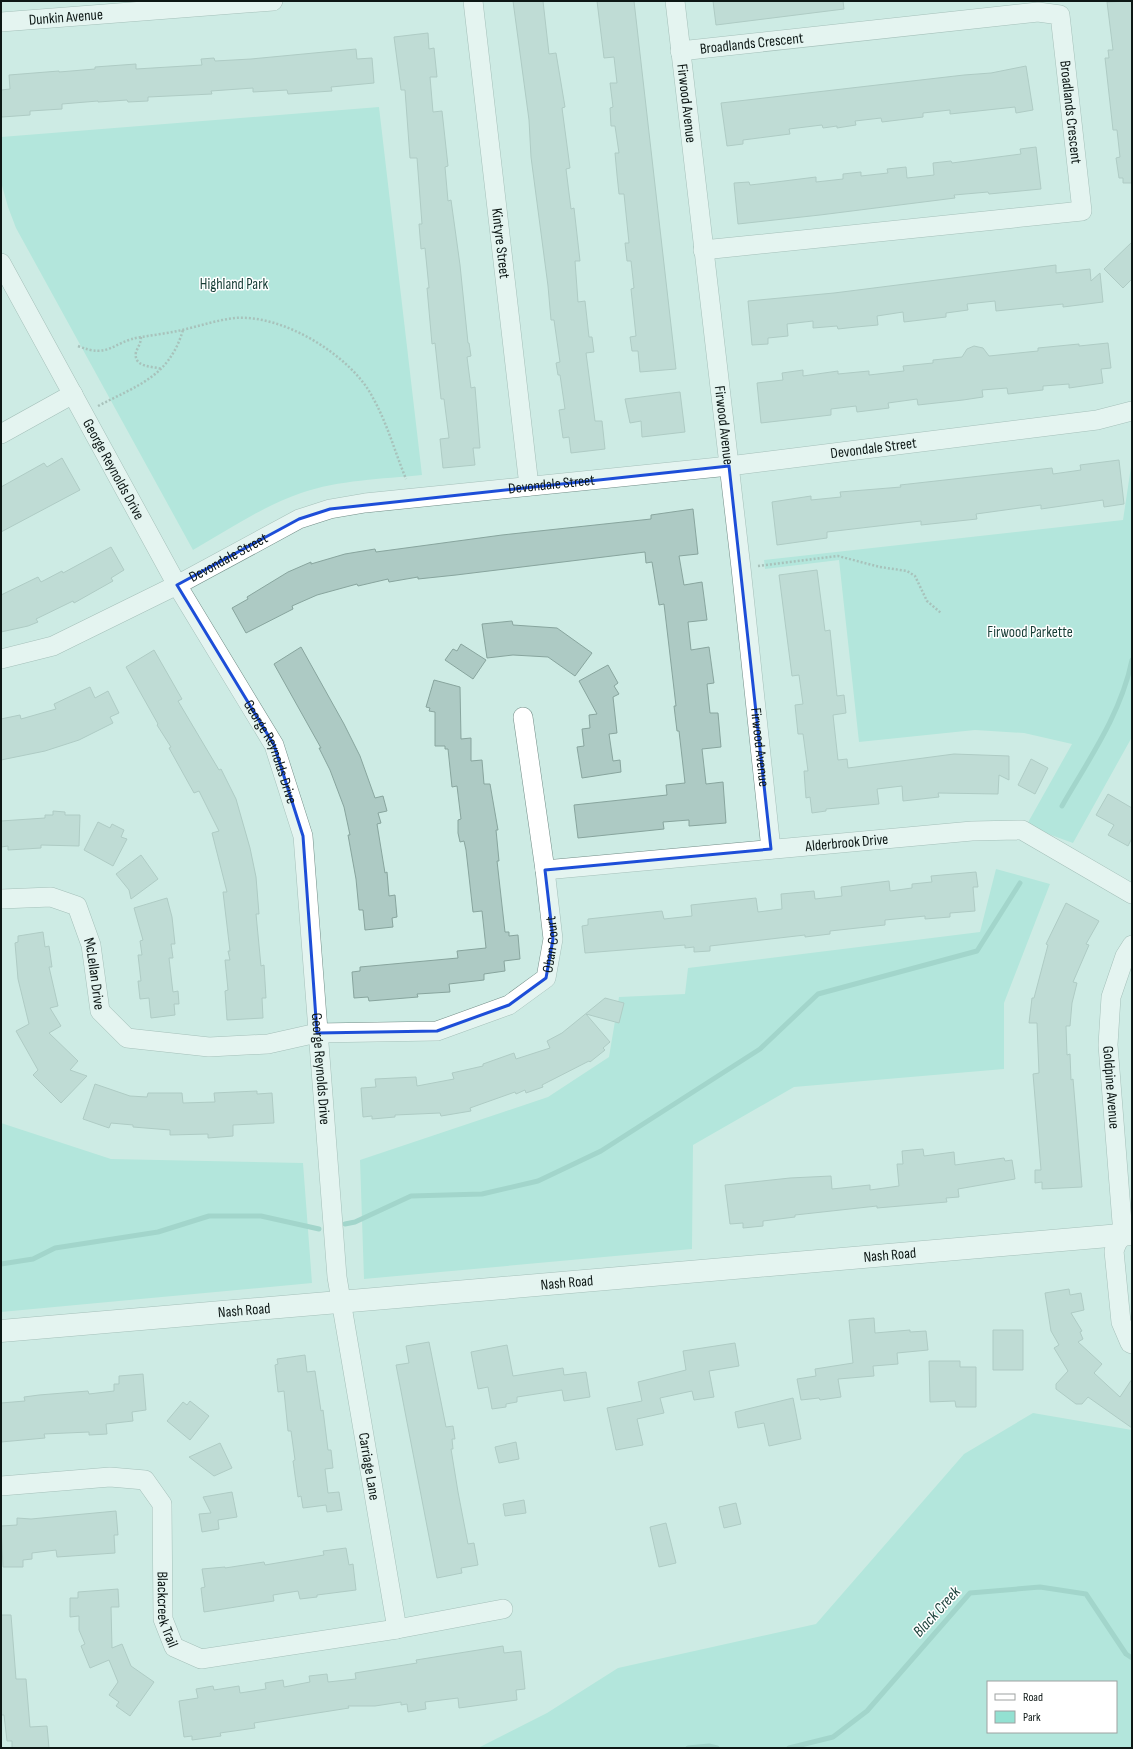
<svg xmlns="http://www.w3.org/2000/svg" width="1133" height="1749" font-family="'Sofia Sans Condensed',sans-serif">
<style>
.green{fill:#93e1d2;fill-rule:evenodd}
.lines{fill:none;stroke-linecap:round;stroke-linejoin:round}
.stream{stroke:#6dbbad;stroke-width:5}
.building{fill:#adcac4;stroke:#88a59e}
.minor-casing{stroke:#728d87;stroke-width:20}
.tertiary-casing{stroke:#728d87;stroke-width:23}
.path{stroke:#7a908b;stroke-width:2.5;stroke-dasharray:2 2;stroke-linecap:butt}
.minor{stroke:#fff;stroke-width:19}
.tertiary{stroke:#fff;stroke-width:22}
.marked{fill:none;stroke:#1d4ed8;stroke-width:3;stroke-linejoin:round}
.labels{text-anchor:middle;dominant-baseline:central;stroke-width:3;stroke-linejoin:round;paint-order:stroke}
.street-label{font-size:15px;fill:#0d1715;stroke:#fff}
.park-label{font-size:15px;fill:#173d36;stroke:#fff}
.water-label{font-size:16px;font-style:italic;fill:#1e433c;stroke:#fff}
</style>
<rect width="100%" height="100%" fill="#cdebe4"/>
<path class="green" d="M 379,107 L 422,475 C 382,479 339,480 301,493 C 263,506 228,530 193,550 L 16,228 L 8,207 L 1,182 L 1,137 Z
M 1132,460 L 1132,737 L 1073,843 L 1026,826 L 1072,744 L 1024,733 L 975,730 L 859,742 L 839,560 L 765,569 L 764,560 L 1123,520 Z
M 996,869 L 1050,884 L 1004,1003 L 1004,1069 L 794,1087 L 693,1145 L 692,1249 L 364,1279 L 360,1160 L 548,1097 L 609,1057 L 619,997 L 685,994 L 688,968 L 980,932 Z
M 1,1123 L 111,1159 L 303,1163 L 312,1283 L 1,1312 Z
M 1033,1413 L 1132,1430 L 1132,1748 L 478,1748 L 547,1713 L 618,1668 L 816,1624 L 964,1454 ZM 988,1682 L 1116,1682 L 1116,1732 L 988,1732 Z"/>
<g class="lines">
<path class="stream" d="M 1062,806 C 1089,759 1121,714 1132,660
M 345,1224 L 355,1222 L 411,1196 L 482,1194 L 538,1181 L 601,1151 L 760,1049 L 818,994 L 977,951 L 1020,883
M 1,1264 L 33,1259 L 55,1248 L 158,1232 L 209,1216 L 261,1216 L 319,1229
M 688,1748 L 709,1746 L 717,1748
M 789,1748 L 833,1737 L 867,1711 L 970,1593 L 1040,1587 L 1086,1594 L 1126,1654 L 1132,1658"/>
</g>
<path class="building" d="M 513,1 L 543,1 L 549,54 L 556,53 L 565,107 L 562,108 L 570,168 L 566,169 L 571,209 L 574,208 L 580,261 L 575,261 L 578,302 L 585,301 L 589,337 L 592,337 L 594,352 L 586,353 L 595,421 L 602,421 L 605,449 L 571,453 L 569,437 L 563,438 L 559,410 L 565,409 L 560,375 L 558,375 L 556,363 L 560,362 L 554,320 L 551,320 L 548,286 L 531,157 L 529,120 Z
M 597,1 L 634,1 L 676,369 L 640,372 L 638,351 L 632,351 L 630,337 L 636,336 L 631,289 L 634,288 L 631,261 L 627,261 L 625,243 L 629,243 L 624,194 L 619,194 L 617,175 L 615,153 L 619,153 L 615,126 L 611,126 L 610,108 L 613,107 L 610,83 L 617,83 L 614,57 L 604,58 Z
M 713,1 L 843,1 L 844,9 L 716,25 Z
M 1132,1 L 1132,183 L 1123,183 L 1123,178 L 1119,178 L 1116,158 L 1120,157 L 1117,130 L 1113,130 L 1105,58 L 1109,58 L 1108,50 L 1113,50 L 1107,2 Z
M 428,33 L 429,49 L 434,48 L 437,77 L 430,77 L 433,112 L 442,111 L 448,166 L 445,167 L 448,201 L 451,200 L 460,265 L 468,343 L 469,343 L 471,356 L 467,357 L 471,388 L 475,387 L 480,448 L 473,448 L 475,465 L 443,468 L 440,439 L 449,438 L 444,399 L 441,399 L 435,343 L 432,344 L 427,288 L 429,288 L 425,248 L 421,249 L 419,224 L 422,224 L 417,158 L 410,158 L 405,90 L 401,90 L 394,37 Z
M 356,49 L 357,59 L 372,58 L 374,83 L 331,87 L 332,91 L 288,94 L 287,90 L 253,92 L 253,88 L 211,91 L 212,94 L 148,97 L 148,101 L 128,102 L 127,100 L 98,102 L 98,101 L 62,104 L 62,109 L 30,111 L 30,115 L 2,117 L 1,114 L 1,90 L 10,89 L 9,75 L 59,71 L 59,72 L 95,69 L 95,67 L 136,64 L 136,69 L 202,65 L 201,59 L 214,58 L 215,61 L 251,59 Z
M 1026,66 L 1033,110 L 1016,113 L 1015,107 L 950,114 L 950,110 L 923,113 L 923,117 L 882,122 L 881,118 L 855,121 L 856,125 L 837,128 L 837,126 L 823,128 L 822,125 L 789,129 L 790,134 L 743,140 L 743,144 L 727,146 L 721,103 L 964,75 L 991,73 Z
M 1036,147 L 1041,189 L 989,194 L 988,192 L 954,195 L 955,198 L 820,215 L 738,224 L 734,183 L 749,182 L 750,185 L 768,183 L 816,177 L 816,182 L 843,179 L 843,174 L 861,172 L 861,176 L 888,173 L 887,169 L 906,167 L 907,178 L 934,175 L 933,163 L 951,161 L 952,163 L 1021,154 L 1020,149 Z
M 1132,242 L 1132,279 L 1123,288 L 1104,269 Z
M 1056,265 L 1056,273 L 1090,269 L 1091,281 L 1100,273 L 1103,302 L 1063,307 L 1063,304 L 996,311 L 995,301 L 967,304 L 968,310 L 946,313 L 946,317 L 904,322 L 903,312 L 877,316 L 878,325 L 856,327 L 838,329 L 837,326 L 813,328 L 813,321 L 787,324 L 788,336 L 768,338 L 768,344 L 752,345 L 748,301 L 834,293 Z
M 1108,343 L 1111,368 L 1101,369 L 1103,383 L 1069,388 L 1069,384 L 1043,386 L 1043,390 L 1008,394 L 1007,388 L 982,390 L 983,397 L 963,400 L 918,405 L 917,399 L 888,403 L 889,408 L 857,412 L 856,406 L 831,409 L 831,415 L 761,423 L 757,383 L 783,380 L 782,373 L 803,370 L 803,376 L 838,371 L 838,374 L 869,371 L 869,375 L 904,371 L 903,366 L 933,363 L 933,360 L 962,357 L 967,349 L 974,346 L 983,348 L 989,356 L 1038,351 L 1038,348 L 1079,344 L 1079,346 Z
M 680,392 L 685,432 L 642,437 L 641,421 L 630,423 L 625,399 Z
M 62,458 L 80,490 L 1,532 L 1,487 L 44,463 L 47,467 Z
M 1119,460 L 1124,504 L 1104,507 L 1103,500 L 1041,509 L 1041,505 L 976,514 L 977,519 L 921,525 L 921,521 L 827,532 L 827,538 L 777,545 L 772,502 L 811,496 L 811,500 L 841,497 L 840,492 L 901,487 L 900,485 L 1052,468 L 1053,474 L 1081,470 L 1080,465 Z
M 693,509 L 698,554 L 679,556 L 684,585 L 702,582 L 707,620 L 688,622 L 691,650 L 709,647 L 714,683 L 707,684 L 710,713 L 718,713 L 721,747 L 702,749 L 706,784 L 723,782 L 726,823 L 689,826 L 689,820 L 663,822 L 664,829 L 578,838 L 574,805 L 667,795 L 666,785 L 685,783 L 679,731 L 677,731 L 674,706 L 676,706 L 664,604 L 659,605 L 652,562 L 646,563 L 645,552 L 456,575 L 418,579 L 418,577 L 389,582 L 388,579 L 358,586 L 357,584 L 317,595 L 292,606 L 293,609 L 246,633 L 232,608 L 248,599 L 247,597 L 288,572 L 311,562 L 311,564 L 345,554 L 375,549 L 376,552 L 502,535 L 651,519 L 651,515 Z
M 111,547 L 124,570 L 111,578 L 113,581 L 74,603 L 73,601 L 36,619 L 38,622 L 28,626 L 1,632 L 1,595 L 38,577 L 41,582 L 62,571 L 63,573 Z
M 817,570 L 825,631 L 830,630 L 837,696 L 844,695 L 846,713 L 833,715 L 838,760 L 847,759 L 848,768 L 954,754 L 1009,756 L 1009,780 L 999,775 L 998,794 L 938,793 L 939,797 L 903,801 L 902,786 L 877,789 L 879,804 L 826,809 L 826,811 L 812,813 L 810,797 L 806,798 L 804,771 L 808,771 L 803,734 L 798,734 L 795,705 L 803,704 L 799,675 L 792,676 L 779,575 Z
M 512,621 L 513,625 L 557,628 L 592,653 L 575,676 L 548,657 L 513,655 L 487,658 L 482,624 Z
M 461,644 L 486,660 L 473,679 L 445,660 L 453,649 L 457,651 Z
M 301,647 L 344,724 L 360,756 L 375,798 L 383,796 L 387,811 L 378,813 L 381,823 L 377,824 L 385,873 L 387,872 L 389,896 L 395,895 L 397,917 L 392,918 L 393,927 L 365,930 L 363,910 L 359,910 L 356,879 L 348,835 L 350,835 L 344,807 L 330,770 L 319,748 L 321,748 L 274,664 Z
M 154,650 L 182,699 L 178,701 L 219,770 L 221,769 L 236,799 L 250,848 L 256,877 L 259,914 L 256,914 L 261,966 L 264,965 L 266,998 L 262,998 L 263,1018 L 227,1020 L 225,991 L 228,990 L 225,960 L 230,960 L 228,951 L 230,951 L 223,892 L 227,892 L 212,833 L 219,831 L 199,791 L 194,793 L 169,748 L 171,747 L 157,725 L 158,724 L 126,667 Z
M 608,665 L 618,683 L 614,686 L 619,694 L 613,697 L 617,733 L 609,734 L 613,761 L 620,760 L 621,772 L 582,778 L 577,747 L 584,746 L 582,729 L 590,728 L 589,715 L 597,714 L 579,681 Z
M 434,680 L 460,687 L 461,739 L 471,738 L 471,761 L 482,760 L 484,784 L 490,784 L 498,830 L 496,830 L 499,861 L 497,861 L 505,932 L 509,932 L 509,936 L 518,935 L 520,959 L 504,961 L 505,971 L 484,974 L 484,980 L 449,984 L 450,992 L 417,994 L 418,997 L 369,1001 L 368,997 L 354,998 L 352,972 L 360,971 L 360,967 L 458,958 L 457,951 L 486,948 L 482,911 L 473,912 L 466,850 L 464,841 L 460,842 L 458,833 L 458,820 L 461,819 L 457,786 L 452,787 L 448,749 L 445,749 L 445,746 L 435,746 L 435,712 L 429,711 L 430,708 L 426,707 Z
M 90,687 L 95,698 L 108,691 L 119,713 L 110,717 L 113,723 L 79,740 L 45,751 L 1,760 L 1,719 L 20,715 L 21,719 L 56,709 L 54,704 Z
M 1031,759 L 1048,768 L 1035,794 L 1018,785 Z
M 1108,794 L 1132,808 L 1132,838 L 1128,846 L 1108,835 L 1114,825 L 1096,815 Z
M 53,811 L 65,812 L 65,815 L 80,815 L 79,846 L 41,845 L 41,848 L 8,850 L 8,846 L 1,847 L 1,821 L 45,818 L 45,815 L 53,815 Z
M 98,822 L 110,828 L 112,824 L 124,830 L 121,837 L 127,839 L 113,866 L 84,850 Z
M 141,855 L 158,879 L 131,899 L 129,890 L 116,874 Z
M 976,872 L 978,887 L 973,887 L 975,911 L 950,913 L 950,917 L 925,919 L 925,916 L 885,920 L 885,925 L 830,931 L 830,934 L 805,937 L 805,935 L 710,946 L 710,951 L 694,952 L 694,947 L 685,948 L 685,945 L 585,953 L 582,926 L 588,925 L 588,919 L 662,911 L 664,919 L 692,916 L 691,905 L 756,898 L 758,912 L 782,909 L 781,894 L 814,891 L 815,899 L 842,896 L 841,887 L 889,881 L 890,891 L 912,888 L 912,884 L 932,882 L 931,876 Z
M 167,898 L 172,917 L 175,944 L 171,944 L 173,958 L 169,958 L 172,984 L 173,992 L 178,991 L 179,1004 L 174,1004 L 175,1015 L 151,1018 L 149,998 L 140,999 L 138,981 L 141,981 L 138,955 L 142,955 L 140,941 L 143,940 L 134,908 Z
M 1066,903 L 1099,921 L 1086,944 L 1089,945 L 1073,982 L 1077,983 L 1072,1003 L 1070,1026 L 1066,1026 L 1067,1055 L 1070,1054 L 1071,1080 L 1073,1079 L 1082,1187 L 1042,1189 L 1042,1182 L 1035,1183 L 1035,1170 L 1041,1170 L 1033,1074 L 1039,1073 L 1037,1023 L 1029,1023 L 1032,998 L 1034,998 L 1048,945 L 1046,944 Z
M 43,932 L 45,947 L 49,946 L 52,967 L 49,967 L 58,1006 L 50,1008 L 61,1026 L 49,1033 L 78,1061 L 70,1070 L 87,1076 L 61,1103 L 33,1075 L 38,1070 L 16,1031 L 29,1024 L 18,979 L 15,943 L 18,942 L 18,936 Z
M 605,998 L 624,1003 L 619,1023 L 586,1014 L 610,1042 L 603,1048 L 605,1050 L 590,1062 L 589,1061 L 542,1085 L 543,1087 L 526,1093 L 525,1090 L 516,1094 L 515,1092 L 470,1108 L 471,1111 L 441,1116 L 440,1113 L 395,1115 L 395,1117 L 372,1119 L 372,1116 L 363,1117 L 361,1088 L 376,1087 L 375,1079 L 416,1077 L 417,1086 L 454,1079 L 452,1073 L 483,1066 L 483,1064 L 514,1053 L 516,1059 L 550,1048 L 547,1041 L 562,1033 Z
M 95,1084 L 130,1096 L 147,1097 L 148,1093 L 182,1093 L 183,1103 L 215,1102 L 214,1093 L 257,1091 L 257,1094 L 272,1093 L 274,1123 L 233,1125 L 233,1136 L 208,1138 L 208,1134 L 170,1135 L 170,1130 L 133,1127 L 133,1125 L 111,1123 L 109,1128 L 83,1119 Z
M 923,1149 L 924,1156 L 954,1152 L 955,1165 L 1004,1158 L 1005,1161 L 1012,1160 L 1015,1179 L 958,1189 L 959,1197 L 946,1198 L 947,1202 L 877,1208 L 877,1206 L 795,1215 L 795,1217 L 763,1221 L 763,1226 L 743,1228 L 743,1223 L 730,1224 L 725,1185 L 790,1178 L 831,1176 L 832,1189 L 870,1185 L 870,1190 L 899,1186 L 897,1164 L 903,1164 L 902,1151 Z
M 1069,1289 L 1070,1295 L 1081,1293 L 1084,1310 L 1071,1313 L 1082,1331 L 1080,1332 L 1083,1339 L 1078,1342 L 1102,1364 L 1094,1373 L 1120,1397 L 1132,1379 L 1132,1428 L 1088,1397 L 1082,1404 L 1076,1404 L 1056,1389 L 1056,1384 L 1068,1371 L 1054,1348 L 1059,1345 L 1051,1331 L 1045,1293 Z
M 874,1318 L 875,1333 L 910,1330 L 910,1332 L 926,1331 L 928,1350 L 897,1353 L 898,1364 L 873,1366 L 874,1376 L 838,1379 L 841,1397 L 820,1400 L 819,1398 L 801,1400 L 797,1379 L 816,1376 L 815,1369 L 853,1363 L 849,1320 Z
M 993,1330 L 1023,1330 L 1023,1370 L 993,1370 Z
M 429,1342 L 446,1427 L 453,1426 L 455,1439 L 452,1439 L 453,1449 L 451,1449 L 458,1492 L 468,1544 L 474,1543 L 478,1565 L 461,1568 L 462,1573 L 437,1578 L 396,1365 L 409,1363 L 406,1346 Z
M 735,1343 L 739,1366 L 709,1371 L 714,1397 L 694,1400 L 692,1391 L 660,1398 L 664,1413 L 637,1419 L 643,1445 L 616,1450 L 607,1408 L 642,1401 L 638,1382 L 686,1370 L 683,1351 Z
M 507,1345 L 513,1376 L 563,1368 L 564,1375 L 586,1372 L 590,1397 L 564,1401 L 562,1390 L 517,1397 L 517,1402 L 506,1404 L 506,1407 L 492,1409 L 488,1387 L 478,1389 L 471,1352 Z
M 305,1355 L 307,1372 L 315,1371 L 321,1411 L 323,1410 L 328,1450 L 331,1450 L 333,1468 L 325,1469 L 328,1493 L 339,1492 L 342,1510 L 327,1512 L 326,1505 L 303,1508 L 301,1496 L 298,1497 L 293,1461 L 295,1460 L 291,1431 L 288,1431 L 284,1391 L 278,1392 L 275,1365 L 278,1364 L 277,1359 Z
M 929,1361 L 960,1361 L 960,1367 L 976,1367 L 976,1407 L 956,1407 L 955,1401 L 930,1402 Z
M 143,1374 L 146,1410 L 132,1412 L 133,1421 L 106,1424 L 107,1434 L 89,1435 L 89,1432 L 44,1434 L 45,1438 L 1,1442 L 1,1403 L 25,1401 L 24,1397 L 39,1395 L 88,1391 L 89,1394 L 114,1391 L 114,1384 L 119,1384 L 119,1376 Z
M 793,1398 L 801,1439 L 769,1446 L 764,1423 L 738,1428 L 735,1412 Z
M 190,1401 L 209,1416 L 190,1440 L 167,1421 L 183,1402 L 187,1405 Z
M 516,1442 L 519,1459 L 499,1463 L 495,1447 Z
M 220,1443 L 232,1468 L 214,1476 L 189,1457 Z
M 232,1492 L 237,1517 L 218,1520 L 219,1529 L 202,1532 L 199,1514 L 211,1513 L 203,1497 Z
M 524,1500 L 526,1513 L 505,1516 L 503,1504 Z
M 736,1503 L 741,1524 L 724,1528 L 719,1507 Z
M 116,1511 L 118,1535 L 114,1535 L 115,1553 L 57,1557 L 56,1550 L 32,1553 L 32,1559 L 23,1560 L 23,1567 L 3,1567 L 1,1526 L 17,1525 L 17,1518 L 31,1519 Z
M 666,1523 L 676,1563 L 659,1567 L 650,1527 Z
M 346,1548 L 349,1565 L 353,1564 L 356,1590 L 317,1595 L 317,1597 L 300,1599 L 298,1591 L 273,1595 L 274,1601 L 204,1612 L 201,1588 L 205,1587 L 202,1569 L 225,1567 L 225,1568 L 264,1562 L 265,1565 L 324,1555 L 323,1551 Z
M 118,1589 L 119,1607 L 111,1607 L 112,1648 L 122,1644 L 131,1666 L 154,1682 L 130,1716 L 116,1706 L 119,1702 L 109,1695 L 118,1682 L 109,1660 L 90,1668 L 81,1646 L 85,1644 L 79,1630 L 79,1616 L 70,1617 L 70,1598 L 78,1598 L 78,1592 Z
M 1,1615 L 11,1615 L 16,1679 L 26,1679 L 30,1727 L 47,1726 L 49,1748 L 12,1748 L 12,1741 L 7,1741 L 4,1715 L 1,1715 Z
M 503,1646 L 504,1653 L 521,1651 L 525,1689 L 516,1690 L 517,1700 L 459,1708 L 458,1698 L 425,1702 L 426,1709 L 408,1712 L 407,1704 L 401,1705 L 401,1702 L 375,1706 L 348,1706 L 349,1708 L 254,1723 L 255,1728 L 220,1733 L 221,1736 L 192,1740 L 192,1736 L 184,1737 L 179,1701 L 198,1698 L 196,1689 L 213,1686 L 214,1690 L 239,1686 L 240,1693 L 266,1689 L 265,1683 L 283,1680 L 284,1687 L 310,1682 L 309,1676 L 327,1674 L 328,1682 L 356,1679 L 355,1673 L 417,1663 L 416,1660 Z"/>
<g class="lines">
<g class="minor-casing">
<g id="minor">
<path id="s1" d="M 473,1 L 529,486"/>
<path id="s2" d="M 675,1 L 741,568 L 771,849"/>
<path id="s3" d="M 1,22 L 273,1"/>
<path id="s4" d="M 680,51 L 1038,12 L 1060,15 L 1082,211 L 703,250"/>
<path id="s5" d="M 1,263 L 177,585 L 274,745 L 303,836 L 337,1277 L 397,1629"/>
<path d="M 1,434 L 73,394"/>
<path id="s6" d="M 1,659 L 53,646 L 177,585 L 299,519 L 330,509 L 365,503 L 729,466 L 1097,420 L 1132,411"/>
<path id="s7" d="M 545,870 L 972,831 L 1022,830 L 1132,894"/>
<path id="s8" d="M 1,899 L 51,897 L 77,906 L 91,945 L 100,1011 L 127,1038 L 209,1047 L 268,1044 L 317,1033 L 437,1031 L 509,1005 L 546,978 L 553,939 L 545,870 L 523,717"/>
<path id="s9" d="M 1132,945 L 1125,956 L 1111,997 L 1108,1045 L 1123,1235 L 1117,1243 L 1114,1251 L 1121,1322 L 1130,1343 L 1132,1344"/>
<path id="s10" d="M 1,1486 L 110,1477 L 145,1480 L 162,1504 L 163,1619 L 174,1647 L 201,1659 L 397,1629 L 503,1609"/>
</g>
</g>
<g class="tertiary-casing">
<g id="tertiary">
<path id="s11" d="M 1,1331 L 1132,1234"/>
</g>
</g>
<path class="path" d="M 141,337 C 141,343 138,347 136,352 C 133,368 153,366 162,369
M 78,346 C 110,359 111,342 141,337 C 154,335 169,333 182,330 C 200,326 217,320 235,318 C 283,314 352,356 373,398 C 387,423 395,452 406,479
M 98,406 C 138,385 169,377 183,330
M 758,566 L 838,556 L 880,567 L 907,571 L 915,576 L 927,601 L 941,613"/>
<use href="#minor" class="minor"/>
<use href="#tertiary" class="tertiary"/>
</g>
<path d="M0 0H1133V1749H0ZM 729,466 L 771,849 L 545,870 L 553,939 L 546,978 L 509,1005 L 437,1031 L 317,1033 L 303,836 L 274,745 L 177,585 L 299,519 L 330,509 Z" fill="#cdebe4" fill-opacity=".55" fill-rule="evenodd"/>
<path class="marked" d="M 729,466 L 771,849 L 545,870 L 553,939 L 546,978 L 509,1005 L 437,1031 L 317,1033 L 303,836 L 274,745 L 177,585 L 299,519 L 330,509 Z"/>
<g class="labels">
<g class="street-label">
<text stroke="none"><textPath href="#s3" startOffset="65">Dunkin Avenue</textPath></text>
<text stroke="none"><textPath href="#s4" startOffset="72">Broadlands Crescent</textPath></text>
<text stroke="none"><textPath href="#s2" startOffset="103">Firwood Avenue</textPath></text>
<text stroke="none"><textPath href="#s4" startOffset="480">Broadlands Crescent</textPath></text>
<text stroke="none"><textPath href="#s1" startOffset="244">Kintyre Street</textPath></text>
<text stroke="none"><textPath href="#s2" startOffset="427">Firwood Avenue</textPath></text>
<text stroke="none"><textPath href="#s6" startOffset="910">Devondale Street</textPath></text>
<text stroke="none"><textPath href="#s5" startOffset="235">George Reynolds Drive</textPath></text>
<text stroke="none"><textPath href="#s6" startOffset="586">Devondale Street</textPath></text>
<text stroke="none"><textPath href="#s6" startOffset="250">Devondale Street</textPath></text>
<text stroke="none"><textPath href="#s2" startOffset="751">Firwood Avenue</textPath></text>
<text stroke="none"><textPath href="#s5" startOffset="559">George Reynolds Drive</textPath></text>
<text stroke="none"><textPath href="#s7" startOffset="303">Alderbrook Drive</textPath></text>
<text stroke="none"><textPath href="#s8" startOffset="692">Oban Court</textPath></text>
<text stroke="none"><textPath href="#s8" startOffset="148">McLellan Drive</textPath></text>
<text stroke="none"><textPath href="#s5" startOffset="883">George Reynolds Drive</textPath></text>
<text stroke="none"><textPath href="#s9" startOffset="147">Goldpine Avenue</textPath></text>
<text stroke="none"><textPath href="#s11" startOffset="892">Nash Road</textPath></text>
<text stroke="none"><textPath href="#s11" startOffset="568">Nash Road</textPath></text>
<text stroke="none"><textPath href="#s11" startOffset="244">Nash Road</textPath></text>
<text stroke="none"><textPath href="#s5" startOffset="1284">Carriage Lane</textPath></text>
<text stroke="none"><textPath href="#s10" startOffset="280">Blackcreek Trail</textPath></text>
</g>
<g class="park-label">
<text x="234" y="284">Highland Park</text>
<text x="1030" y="632">Firwood Parkette</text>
</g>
<g class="water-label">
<text transform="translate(937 1612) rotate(-48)">Black Creek</text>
</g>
</g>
<rect width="1133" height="1749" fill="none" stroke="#0d1715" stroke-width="4"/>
<rect x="987" y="1681" width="130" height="52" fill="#ffffff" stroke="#9ea2a1"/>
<rect x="995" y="1694" width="20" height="6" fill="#ffffff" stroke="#9ea2a1"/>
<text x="1023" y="1701" font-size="12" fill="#0d1715">Road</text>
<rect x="995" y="1711" width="20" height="12" fill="#93e1d2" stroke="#9ea2a1"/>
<text x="1023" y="1721" font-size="12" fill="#0d1715">Park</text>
</svg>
